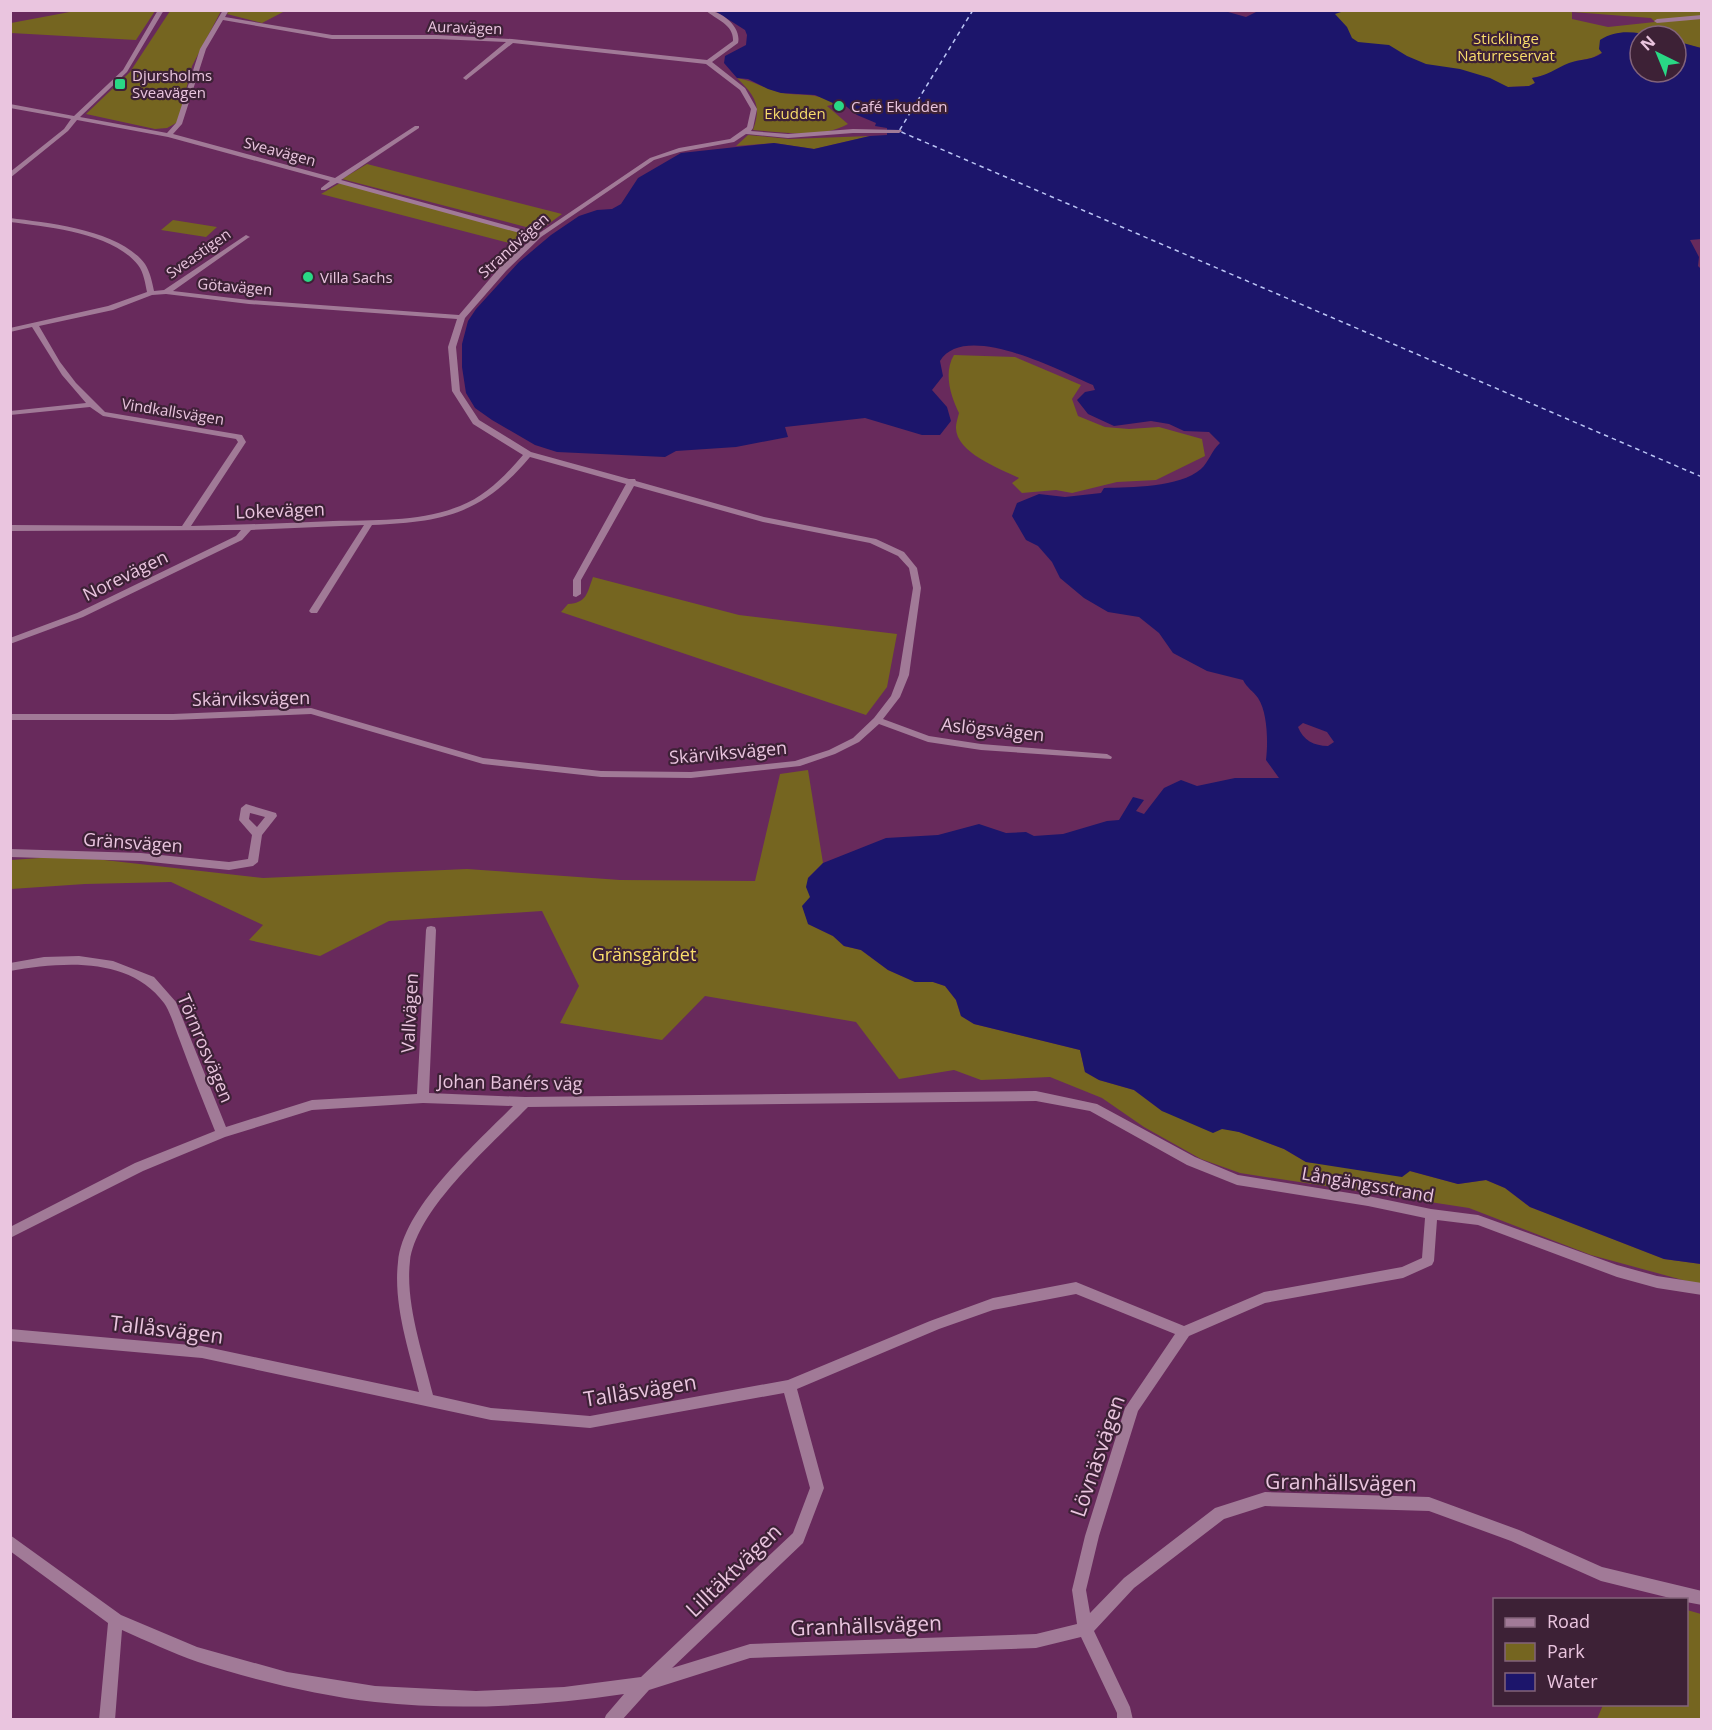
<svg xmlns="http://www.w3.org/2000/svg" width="1712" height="1730" font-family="'Open Sans',sans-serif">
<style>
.green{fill:#756520;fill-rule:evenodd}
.water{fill:#1c156b;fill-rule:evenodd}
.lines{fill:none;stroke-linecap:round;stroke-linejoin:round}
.ferry{stroke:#bac4f4;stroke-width:1.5;stroke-dasharray:4.5 4;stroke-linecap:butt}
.minor{fill:#a17a97;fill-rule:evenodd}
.poi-dot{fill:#29d885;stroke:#3d2136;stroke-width:2}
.labels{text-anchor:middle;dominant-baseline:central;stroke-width:4.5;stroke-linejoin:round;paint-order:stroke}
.far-street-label{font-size:15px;fill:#eac5df;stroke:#3d2136}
.far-park-label{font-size:15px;fill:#f9dd6b;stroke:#3d2136}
.far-poi-label{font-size:15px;fill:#eac5df;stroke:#3d2136;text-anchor:start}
.street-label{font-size:18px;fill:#eac5df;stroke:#3d2136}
.park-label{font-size:18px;fill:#f9dd6b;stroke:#3d2136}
.near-street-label{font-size:21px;fill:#eac5df;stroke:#3d2136}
</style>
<rect width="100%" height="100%" fill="#682a5c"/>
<path class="green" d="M 1336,10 L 1701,11 L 1701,48 L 1676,42 L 1676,36 L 1651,36 L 1640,33 L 1592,58 L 1576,61 L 1549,74 L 1532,78 L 1535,83 L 1529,86 L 1508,87 L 1426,67 L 1354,44 L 1335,19 L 1334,11 ZM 1572,12 L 1651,18 L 1655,22 L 1608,27 L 1572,19 Z
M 75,11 L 75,10 L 155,11 L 136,40 L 11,33 L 11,23 Z
M 170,11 L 221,11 L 192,66 L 178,122 L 167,128 L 155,129 L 86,114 L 130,72 Z
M 229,11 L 229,10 L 285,11 L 262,23 L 227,14 Z
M 737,78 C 751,80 764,88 778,92 C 799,97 816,91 835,104 L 827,106 L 848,124 C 821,139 783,132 753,130 C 762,105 755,96 737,78 Z
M 748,135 L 789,139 L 870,136 L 814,149 L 774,143 L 736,146 Z
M 367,164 L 562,214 L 543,228 L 526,227 L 342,179 Z
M 340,183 L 522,232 L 530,237 L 521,246 L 321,194 Z
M 173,220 L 217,227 L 206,237 L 161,230 Z
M 954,355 L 1015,357 L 1081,385 L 1072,399 L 1078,416 L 1105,427 L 1129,429 L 1159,427 L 1202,439 L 1205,456 L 1156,480 L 1117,482 L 1072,493 L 1056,490 L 1022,493 L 1012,483 L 1019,478 C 1001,469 955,453 956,427 C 956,423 958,417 959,413 C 951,397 943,373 954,355 Z
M 593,577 L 739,615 L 897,634 L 887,687 L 866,715 L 561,612 L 568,604 C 587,603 587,593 593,577 Z
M 808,770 L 823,863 L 808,878 L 810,897 L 808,924 L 833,936 L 844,946 L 861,950 L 888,970 L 915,982 L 933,982 L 945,986 L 956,1000 L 961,1016 L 974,1024 L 1080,1050 L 1085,1072 L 1099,1080 L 1134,1090 L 1162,1111 L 1239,1132 L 1284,1149 L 1306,1162 L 1410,1171 L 1458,1184 L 1486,1180 L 1505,1188 L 1530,1207 L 1664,1259 L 1701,1264 L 1701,1285 L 1591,1255 L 1469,1208 L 1240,1173 L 1201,1159 L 1144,1127 L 1102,1098 L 1050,1077 L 981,1080 L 954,1070 L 899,1079 L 856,1022 L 705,996 L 662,1040 L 560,1023 L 579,986 L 542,911 L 389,921 L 320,956 L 249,940 L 263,925 L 171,882 L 85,884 L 11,889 L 11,860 L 69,856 L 263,878 L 467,869 L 620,880 L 755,881 L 780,774 Z
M 1687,1610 L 1701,1614 L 1701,1719 L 1597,1719 L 1603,1705 L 1686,1704 Z"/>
<path class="water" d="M 1221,10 L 1246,17 L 1258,11 L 1344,11 L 1335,14 L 1347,27 L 1352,38 L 1358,42 L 1389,45 L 1407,56 L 1426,64 L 1460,69 L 1490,78 L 1508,87 L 1529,86 L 1535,83 L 1532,78 C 1547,76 1556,68 1569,63 C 1580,59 1593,60 1602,53 L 1599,49 L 1600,40 C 1619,28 1636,33 1657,36 L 1640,36 L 1640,72 L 1676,72 L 1676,41 L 1701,48 L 1701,239 L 1690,240 L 1699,257 L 1698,266 L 1702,270 L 1701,1264 L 1664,1259 L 1530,1207 L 1505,1188 L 1486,1180 L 1458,1184 L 1410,1171 L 1402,1177 L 1306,1162 L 1284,1149 L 1239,1132 L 1222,1129 L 1213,1133 L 1162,1111 L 1134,1090 L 1099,1080 L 1085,1072 L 1080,1050 L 974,1024 L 961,1016 L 956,1000 L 945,986 L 933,982 L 915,982 L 888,970 L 861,950 L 844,946 L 833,936 L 808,924 L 802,906 L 810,897 L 806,887 L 808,878 L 823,863 L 886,838 L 938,835 L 979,824 L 1006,833 L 1026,832 L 1034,836 L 1063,834 L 1107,821 L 1119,820 L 1133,797 L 1144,800 L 1136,811 L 1144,814 L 1164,788 L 1181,780 L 1197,786 L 1235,778 L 1279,778 L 1266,760 C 1268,744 1268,713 1258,698 C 1253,691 1247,688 1243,680 L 1207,671 L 1173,653 L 1159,633 L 1139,617 L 1108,612 L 1084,598 L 1060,578 L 1052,562 L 1038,546 L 1026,540 L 1012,516 L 1017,503 L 1039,494 L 1065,497 L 1101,493 L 1104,488 C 1131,487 1179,488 1201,469 C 1209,462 1211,451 1220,443 L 1209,432 L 1184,431 L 1169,424 L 1151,421 L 1114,426 L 1088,414 L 1077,400 L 1085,392 L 1095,390 L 1093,385 C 1062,372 965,320 940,361 L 943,376 L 932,390 L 947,407 L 951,421 L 940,435 L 922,435 L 865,418 L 785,427 L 788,437 L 736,447 L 676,451 L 665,457 L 557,452 L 535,445 L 492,420 L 475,408 L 466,393 L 462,367 L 462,344 L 468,321 L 476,309 L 519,262 L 551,235 L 579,216 L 597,210 L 612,209 L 621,204 L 638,178 L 681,153 L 774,143 L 814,149 L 870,136 L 887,135 L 887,128 L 875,126 L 876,123 L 857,115 L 842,103 L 835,104 L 815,95 L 781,93 L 768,89 L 748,79 L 737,78 L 724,63 L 725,56 L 746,45 L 747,35 L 745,30 L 715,11 ZM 1303,723 L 1327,732 L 1334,742 L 1328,746 C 1314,746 1303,740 1298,727 Z"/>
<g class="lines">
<path class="ferry" d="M 973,10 L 899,131 L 1702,477"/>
<path class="minor" d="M 158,10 L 164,10 L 127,72 L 80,117 L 167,133 L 176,123 L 200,49 L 223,10 L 229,10 L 225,17 L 332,35 L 437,35 L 512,39 L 707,60 L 733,41 C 734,25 717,20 705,10 C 721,10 742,27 738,43 L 712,62 L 745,88 L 757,109 L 753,128 L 751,131 L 788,134 L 853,129 L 901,130 L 902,131 L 899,133 L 853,133 L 788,138 L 746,134 L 734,142 L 680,152 L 654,160 L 541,237 L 506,271 L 465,318 L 456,347 L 460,391 L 479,420 L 531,452 L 629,479 L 635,479 L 636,481 L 764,517 L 876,539 L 904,552 L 917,568 L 921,588 L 909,675 L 900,697 L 883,719 L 929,736 L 981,744 L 1107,754 L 1112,757 L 1111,759 L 981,750 L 928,742 L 879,724 L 859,742 L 835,754 L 800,766 L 691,778 L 601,777 L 483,764 L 311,714 L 173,720 L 10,720 L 10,714 L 173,714 L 311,708 L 483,758 L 601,771 L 691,772 L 795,761 L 829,750 L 853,738 L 874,718 L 891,696 L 899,675 L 913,588 L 909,568 L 898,556 L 870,543 L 763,522 L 634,486 L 581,580 L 581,594 L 576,597 L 573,596 L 573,580 L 626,484 L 530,457 C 482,514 444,522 372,525 L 317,613 L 311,613 L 309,611 L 364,525 L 251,530 L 242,540 L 83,617 L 10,644 L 10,638 L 77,613 L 236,536 L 241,530 L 10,531 L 10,525 L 182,526 L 238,442 L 236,439 L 103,416 L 90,407 L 10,415 L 10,411 L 86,403 L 62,375 L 32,327 L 10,332 L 10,328 L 108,306 L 147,292 C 145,283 144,273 138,265 C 113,233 48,227 10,222 L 10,218 C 49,223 120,230 145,264 C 150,272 152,281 154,291 L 164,290 L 246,235 L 250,237 L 248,238 L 173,291 L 249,300 L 459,315 L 500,267 L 534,237 L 337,183 L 325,190 L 321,190 L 321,188 L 330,181 L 168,137 L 77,120 L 68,131 L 10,178 L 10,172 L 64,129 L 71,119 L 10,108 L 10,104 L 74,116 L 123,70 ZM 223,20 L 332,39 L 437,39 L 506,42 L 464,77 L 463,78 L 466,80 L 513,43 L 706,64 L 740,90 L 751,109 L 747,127 L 730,139 L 679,148 L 650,158 L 538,234 L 341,180 L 419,128 L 419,126 L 415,126 L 335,178 L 173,134 L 182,124 L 206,49 ZM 166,294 L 249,304 L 457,319 L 448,347 L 452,391 L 473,424 L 523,455 C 505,476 486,496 460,506 C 420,522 375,520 333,521 C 286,523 238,525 191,526 L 246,442 L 242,435 L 105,412 L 76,383 L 60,362 L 39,326 L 113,310 L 152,295 Z
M 1702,15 L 1702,19 L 1657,23 L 1654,21 L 1657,19 Z
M 246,804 L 276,813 L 277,816 L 262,835 L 258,862 L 253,866 L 229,870 L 141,861 L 10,857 L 10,849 L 141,853 L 229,862 L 248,859 L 252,835 L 239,820 L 241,808 ZM 250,813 L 265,817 L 257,827 L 249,819 Z
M 431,926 L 435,927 L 436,930 L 429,1093 L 525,1097 L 1036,1091 L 1097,1104 L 1195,1157 L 1238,1175 L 1368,1196 L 1431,1209 L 1478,1215 L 1617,1265 L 1657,1276 L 1702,1283 L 1702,1295 L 1657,1288 L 1617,1277 L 1478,1225 L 1437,1220 L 1434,1261 L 1432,1265 L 1403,1278 L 1265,1303 L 1189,1336 L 1138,1411 L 1099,1536 L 1086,1590 L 1090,1613 L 1124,1578 L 1215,1508 L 1265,1492 L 1429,1497 L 1519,1530 L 1602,1567 L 1702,1591 L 1702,1605 L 1686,1602 L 1686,1600 L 1678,1600 L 1601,1581 L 1511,1541 L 1429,1511 L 1265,1506 L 1224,1519 L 1134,1588 L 1094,1631 L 1130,1707 L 1133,1720 L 1117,1720 L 1117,1713 L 1081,1637 L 1036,1648 L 750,1658 L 649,1690 L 622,1720 L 604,1720 L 606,1715 L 624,1694 C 542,1706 458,1711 375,1702 C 316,1695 254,1680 198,1662 C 172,1653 147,1641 122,1630 L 115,1720 L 99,1720 L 108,1623 L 10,1551 L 10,1535 L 121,1615 L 197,1647 L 287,1672 L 375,1686 L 476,1691 L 564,1687 L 641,1677 L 793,1533 L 810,1488 L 784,1393 L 590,1428 L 491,1420 L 202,1358 L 10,1341 L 10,1329 L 202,1346 L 419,1392 C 409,1350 393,1305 398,1262 C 403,1207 476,1144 513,1106 L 423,1103 L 312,1110 L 225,1137 L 143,1171 L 10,1238 L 10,1227 L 135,1163 L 215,1131 C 203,1101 191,1071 180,1041 C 175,1029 171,1013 164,1003 C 129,956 62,962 10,971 L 10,963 L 44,957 L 79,956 L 113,961 L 154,977 L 176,1002 L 226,1127 L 312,1100 L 417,1094 L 426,930 L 427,927 ZM 1036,1101 L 1090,1111 L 1187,1165 L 1237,1185 L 1368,1206 L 1425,1218 L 1422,1258 L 1402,1267 L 1264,1292 L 1184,1326 L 1076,1282 L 993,1298 L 930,1321 L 788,1380 L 590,1416 L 491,1408 L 433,1395 C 423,1354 405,1303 410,1261 C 417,1208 492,1144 528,1107 ZM 1076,1294 L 1175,1334 L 1125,1408 L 1085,1536 L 1072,1590 L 1077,1624 L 1036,1634 L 750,1644 L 672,1668 L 803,1543 L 824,1488 L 797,1389 L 939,1329 L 993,1310 Z"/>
</g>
<g class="poi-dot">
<rect x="114" y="78" width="12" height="12" rx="3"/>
<circle cx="839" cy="106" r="6"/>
<circle cx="308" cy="277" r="6"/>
</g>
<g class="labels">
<g class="far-street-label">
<text transform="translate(465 27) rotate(2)">Auravägen</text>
<text transform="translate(280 151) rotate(15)">Sveavägen</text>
<text transform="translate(513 245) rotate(-42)">Strandvägen</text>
<text transform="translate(198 253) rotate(-35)">Sveastigen</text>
<text transform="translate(235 286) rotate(5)">Götavägen</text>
<text transform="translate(173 411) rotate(9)">Vindkallsvägen</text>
</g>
<g class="far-park-label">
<text x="1506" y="38">Sticklinge<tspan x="1506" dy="17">Naturreservat</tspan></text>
<text x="795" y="113">Ekudden</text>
</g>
<g class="far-poi-label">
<text x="132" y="75">Djursholms<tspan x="132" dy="17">Sveavägen</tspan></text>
<text x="851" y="106">Café Ekudden</text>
<text x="320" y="277">Villa Sachs</text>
</g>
<g class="street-label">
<text transform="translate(280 510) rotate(-2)">Lokevägen</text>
<text transform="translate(125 575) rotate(-26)">Norevägen</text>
<text transform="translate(251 698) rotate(-1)">Skärviksvägen</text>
<text transform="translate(993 729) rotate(6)">Aslögsvägen</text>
<text transform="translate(728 752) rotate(-5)">Skärviksvägen</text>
<text transform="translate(133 842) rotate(4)">Gränsvägen</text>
<text transform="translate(409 1013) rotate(-87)">Vallvägen</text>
<text transform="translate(206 1048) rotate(67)">Törnrosvägen</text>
<text transform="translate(510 1082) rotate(1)">Johan Banérs väg</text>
<text transform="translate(1368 1184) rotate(10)">Långängsstrand</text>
</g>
<g class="park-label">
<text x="644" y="954">Gränsgärdet</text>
</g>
<g class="near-street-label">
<text transform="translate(167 1329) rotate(7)">Tallåsvägen</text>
<text transform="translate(640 1390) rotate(-9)">Tallåsvägen</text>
<text transform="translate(1097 1456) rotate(-71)">Lövnäsvägen</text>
<text transform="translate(1341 1482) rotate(1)">Granhällsvägen</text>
<text transform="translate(733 1570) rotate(-44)">Lilltäktvägen</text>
<text transform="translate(866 1625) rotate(-2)">Granhällsvägen</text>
</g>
</g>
<rect width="1712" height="1730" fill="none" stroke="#eac5df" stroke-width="24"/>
<rect x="1493" y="1598" width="195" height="108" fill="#3d2136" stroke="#82637a" stroke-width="1.5"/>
<rect x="1505" y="1618" width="30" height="9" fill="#a17a97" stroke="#82637a" stroke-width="1.5"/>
<text x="1547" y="1628" font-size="18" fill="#eac5df">Road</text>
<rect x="1505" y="1643" width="30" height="18" fill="#756520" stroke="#82637a" stroke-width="1.5"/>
<text x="1547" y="1658" font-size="18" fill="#eac5df">Park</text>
<rect x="1505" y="1673" width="30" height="18" fill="#1c156b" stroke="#82637a" stroke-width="1.5"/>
<text x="1547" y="1688" font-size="18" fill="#eac5df">Water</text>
<g transform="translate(1658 54) rotate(317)"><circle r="28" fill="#3d2136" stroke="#82637a" stroke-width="1.5"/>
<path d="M0-4.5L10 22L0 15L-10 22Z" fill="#29d885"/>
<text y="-9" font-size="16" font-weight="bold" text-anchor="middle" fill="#eac5df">N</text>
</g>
</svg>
